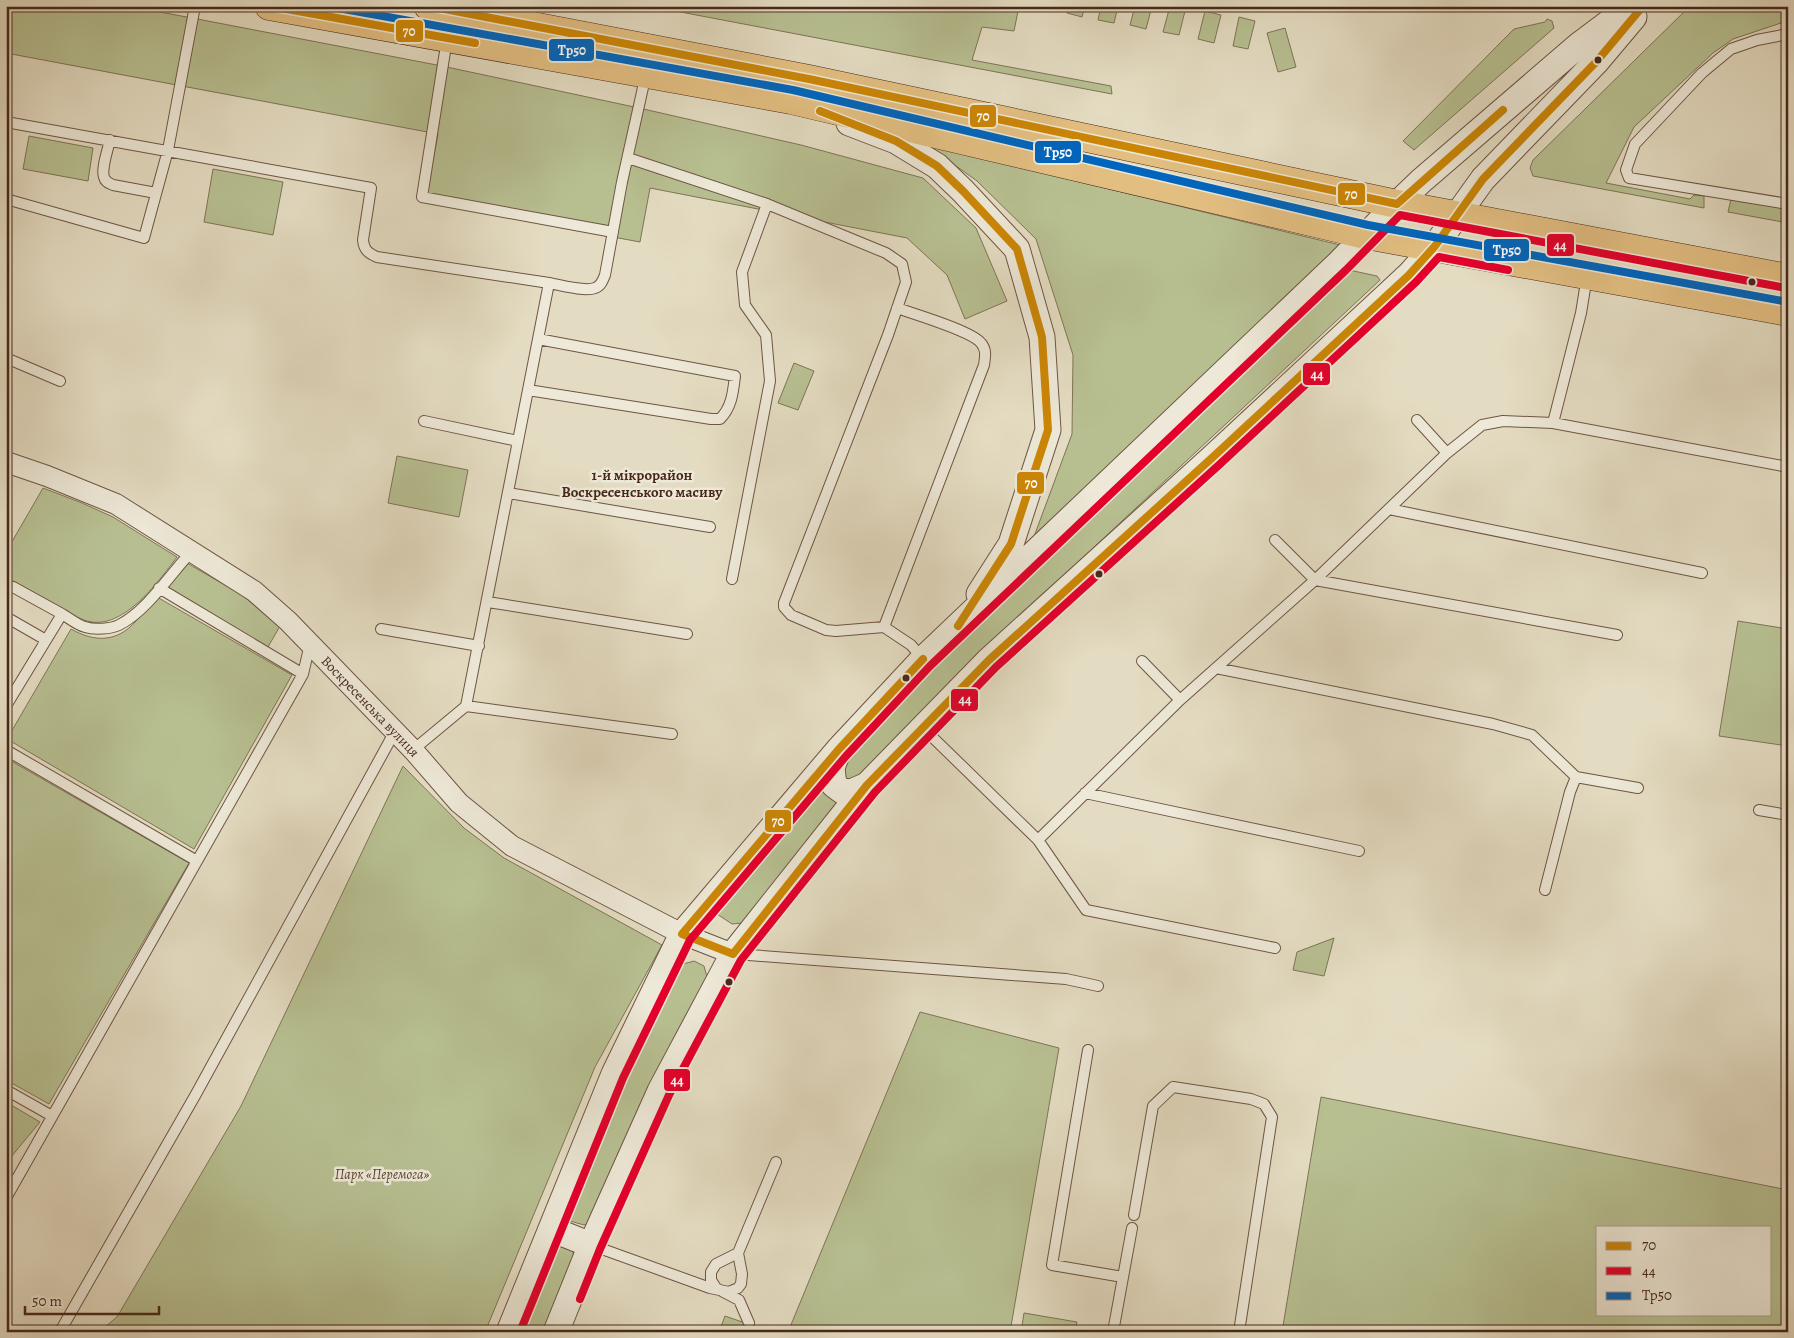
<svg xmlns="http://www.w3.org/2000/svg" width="1794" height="1338" font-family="Alegreya,serif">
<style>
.green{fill:#b7bf91;stroke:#7f7456;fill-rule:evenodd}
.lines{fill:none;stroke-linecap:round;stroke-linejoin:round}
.service-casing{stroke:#6e5544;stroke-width:12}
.minor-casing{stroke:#6e5544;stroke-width:22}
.tertiary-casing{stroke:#6e5544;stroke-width:27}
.primary-casing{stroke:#47281a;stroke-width:29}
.service{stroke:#ede8d7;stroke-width:10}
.minor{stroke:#ede8d7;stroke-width:20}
.tertiary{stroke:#ede8d7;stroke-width:25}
.primary{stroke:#e2be81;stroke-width:28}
.bus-1-casing{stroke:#ede8d7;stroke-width:11}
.bus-2-casing{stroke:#ede8d7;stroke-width:11}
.bus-3-casing{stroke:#ede8d7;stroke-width:11}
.bus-1{stroke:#cb8606;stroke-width:8}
.bus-2{stroke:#e4002b;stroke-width:8}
.bus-3{stroke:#0065bd;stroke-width:8}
.bus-dot{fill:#47281a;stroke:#ede8d7;stroke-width:2}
.labels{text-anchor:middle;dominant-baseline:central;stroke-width:5;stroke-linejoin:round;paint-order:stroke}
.street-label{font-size:14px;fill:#47281a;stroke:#ede8d7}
.park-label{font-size:14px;font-style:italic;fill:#5d4632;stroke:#ede8d7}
.neighbourhood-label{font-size:15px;font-weight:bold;fill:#47281a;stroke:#ede8d7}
.line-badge{stroke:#ede8d7;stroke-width:2}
.badge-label{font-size:14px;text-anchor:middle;font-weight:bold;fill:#fff}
</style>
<rect width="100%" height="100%" fill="#e4dcc2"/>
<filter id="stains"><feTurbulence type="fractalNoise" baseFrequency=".004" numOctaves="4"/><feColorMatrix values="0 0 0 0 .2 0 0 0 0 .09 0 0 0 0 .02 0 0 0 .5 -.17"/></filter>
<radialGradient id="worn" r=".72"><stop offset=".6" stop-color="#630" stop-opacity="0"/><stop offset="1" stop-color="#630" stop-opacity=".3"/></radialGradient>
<path class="green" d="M 6,6 L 128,6 L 192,18 L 442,66 L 639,108 L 801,145 L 923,178 L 976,228 L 1007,301 L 965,319 L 947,275 L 907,238 L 650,188 L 640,242 L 425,202 L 438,134 L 6,53 Z
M 649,6 L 1019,6 L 1014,31 L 982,27 L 972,60 L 1111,86 L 1112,94 Z
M 1068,6 L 1085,6 L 1082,17 L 1067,13 Z
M 1101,6 L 1118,6 L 1114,23 L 1098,20 Z
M 1135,6 L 1152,6 L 1146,29 L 1130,25 Z
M 1170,6 L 1186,7 L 1179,35 L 1163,32 Z
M 1690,6 L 1788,6 L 1788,24 L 1781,23 L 1733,39 L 1713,53 L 1634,127 L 1606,183 L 1690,199 L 1694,195 L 1704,196 L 1704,208 L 1533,176 L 1530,168 L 1533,160 Z
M 1205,11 L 1221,15 L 1214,43 L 1198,39 Z
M 1239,17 L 1255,21 L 1248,49 L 1233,46 Z
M 1547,19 L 1552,21 L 1554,28 L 1414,150 L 1403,141 L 1514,29 L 1545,22 Z
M 1285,28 L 1296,67 L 1278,72 L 1267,33 Z
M 29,136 L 93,148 L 88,181 L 23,169 Z
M 927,145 L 1340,245 L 1032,542 L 1072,434 L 1073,355 L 1036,239 L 977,181 Z
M 213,169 L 283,182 L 273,235 L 204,222 Z
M 1731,199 L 1788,209 L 1788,223 L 1728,212 Z
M 1349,270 L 1377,276 L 1380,280 L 984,650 L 743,923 L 732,924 L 717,914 L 720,902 L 858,736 Z
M 794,363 L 814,371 L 798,410 L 778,403 Z
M 397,456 L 468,470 L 459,517 L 388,503 Z
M 43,488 L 82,503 L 113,517 L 177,557 C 158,582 121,634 84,620 C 76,617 68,611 60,607 C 42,597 24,587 6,577 L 6,552 Z
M 187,563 L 242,595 L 280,626 L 268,647 L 167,587 Z
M 157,597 L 292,675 L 194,849 L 7,739 L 71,629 C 94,642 117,643 136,621 C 143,613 149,605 157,597 Z
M 1738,621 L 1788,629 L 1788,746 L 1719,736 Z
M 6,758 L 189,863 L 49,1104 L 6,1080 Z
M 403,766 L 464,828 L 504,858 L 662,945 L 595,1067 L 485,1332 L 99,1332 L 117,1317 L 241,1106 Z
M 1334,938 L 1324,976 L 1293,970 L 1297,952 Z
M 694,961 L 704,966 L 707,977 L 640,1105 L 592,1222 L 584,1225 L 570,1221 L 567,1210 L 635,1050 L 683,964 Z
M 920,1012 L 1059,1048 L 1010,1332 L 788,1332 Z
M 1321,1097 L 1788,1190 L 1788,1332 L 1282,1332 ZM 1598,1227 L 1770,1227 L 1770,1314 L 1598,1314 Z
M 6,1102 L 40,1122 L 6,1163 Z
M 560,1246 L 573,1251 L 574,1263 L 546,1332 L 518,1332 L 551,1251 Z
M 1024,1313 L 1077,1322 L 1075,1332 L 1021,1332 Z
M 725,1316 L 771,1332 L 719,1332 Z"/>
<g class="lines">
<g class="service-casing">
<path id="service" d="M 1788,34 L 1757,40 L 1731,49 L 1702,73 L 1635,144 L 1626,170 L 1629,178 L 1788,204
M 447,39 L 422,197 L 613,232
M 6,122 L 371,188 L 363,240 C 364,250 368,253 377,257 L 549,283
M 110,140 C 108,149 101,169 104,177 C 105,182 109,183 113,185 L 156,193
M 628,158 L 767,204 L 886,253 L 902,264 L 906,282 L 888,335 L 784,603 L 784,607 L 791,615 L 826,630 L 836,631 L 884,627 L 911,645 L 923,659
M 6,199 L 144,238 L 168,150 L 195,6
M 6,358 L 60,381
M 528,390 L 711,419 L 720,419 C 732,407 733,392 735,376 L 538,339
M 1417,420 L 1447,453
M 424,421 L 518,441
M 1553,423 L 1581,313 L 1587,276
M 508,493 L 710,527
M 1389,509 L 1702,573
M 1275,540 L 1315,580 L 1617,635
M 732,579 L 770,381 L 766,335 L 745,305 L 742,272 L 767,204
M 13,587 L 62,614
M 159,588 L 303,674
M 488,602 L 687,634
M 6,617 L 46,640
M 884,627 L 984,365 C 985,357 987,350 981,343 C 972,331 914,314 897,308
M 381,629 L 479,646
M 1142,661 L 1180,700
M 1216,668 L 1493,724 L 1532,735 L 1576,777 L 1570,792 L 1545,890
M 6,706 L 62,614 C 69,618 77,625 85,627 C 94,630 111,629 119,625 C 147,611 171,573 192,551
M 466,706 L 672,734
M 923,728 L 1038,840 L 1086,910 L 1275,948
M 6,750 L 197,861
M 413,750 L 466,706 L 549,283 C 560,285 585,292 595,288 C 601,286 603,280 605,275 L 622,182 L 646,74
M 1576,777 L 1638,788
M 1085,793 L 1359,851
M 1759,810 L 1788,815
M 1038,840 L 1180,700 L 1315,580 L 1447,453 L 1482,425 L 1503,421 L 1553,423 L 1788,467
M 736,954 L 1066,979 L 1098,986
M 1088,1050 L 1052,1265 L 1123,1277
M 6,1090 L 52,1116
M 6,1198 L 294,690 L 303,674 L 310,644
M 1134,1215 L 1153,1106 L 1173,1087 L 1251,1099 L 1264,1104 L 1272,1117 L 1239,1332
M 591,1245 L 710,1288 L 729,1292 L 738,1288 L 741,1284 L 742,1274 L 738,1253 L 776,1162
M 738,1253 L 716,1264 L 711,1272 L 711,1280 L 716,1288 L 739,1300 L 749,1323
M 58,1332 L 62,1328 L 196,1094 L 394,733
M 1113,1332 L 1132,1228"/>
</g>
<g class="minor-casing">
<g id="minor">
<path id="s1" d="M 6,462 L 47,476 L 116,504 L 254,591 L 288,621 L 413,750 L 459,803 L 512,846 L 682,934 L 733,954"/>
</g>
</g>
<g class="tertiary-casing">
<path id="tertiary" d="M 849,123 L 896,141 L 937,166 L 963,191 L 1017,249 L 1042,337 L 1048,430 L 1011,544 L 979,594
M 838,751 L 832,768 L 834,785 L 842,791 L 851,792 L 867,785
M 551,1229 L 591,1245
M 509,1332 L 614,1074 L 682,934 L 839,749 L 923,659 L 1339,263 L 1397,204 L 1421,181 L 1579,45 L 1631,6
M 556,1332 L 591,1245 L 660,1091 L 733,954 L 867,785 L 989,660 L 1213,457 L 1409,275 L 1435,246 L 1483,179 L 1597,61 L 1634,17"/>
</g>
<g class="primary-casing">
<path id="primary" d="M 269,6 L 791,100 L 1366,235 L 1788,312
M 428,6 L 809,79 L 1397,204 L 1788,278"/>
</g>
<use href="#service" class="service"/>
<use href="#minor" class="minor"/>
<use href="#tertiary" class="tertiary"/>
<use href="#primary" class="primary"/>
<g class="bus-1-casing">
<path id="bus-1" d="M 270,6 L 475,43
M 429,6 L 809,79 L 1397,204 L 1503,110
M 820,111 L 896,141 L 937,166 L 963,191 L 1017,249 L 1042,337 L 1048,430 L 1011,544 L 958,626
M 923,659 L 839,749 L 682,934 L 733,954 L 867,785 L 989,660 L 1213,457 L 1409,275 L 1435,246 L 1483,179 L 1597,61 L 1643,6"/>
</g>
<g class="bus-2-casing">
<path id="bus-2" d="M 580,1299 L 600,1249 L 669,1095 L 741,960 L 875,792 L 996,667 L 1220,464 L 1416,282 L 1439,257 L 1508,270
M 520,1332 L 623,1078 L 690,940 L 846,756 L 930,666 L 1346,270 L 1400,215 L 1786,288"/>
</g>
<g class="bus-3-casing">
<path id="bus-3" d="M 327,6 L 793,90 L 1368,225 L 1788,302"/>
</g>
<use href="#bus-1" class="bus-1"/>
<use href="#bus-2" class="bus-2"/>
<use href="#bus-3" class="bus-3"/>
</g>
<g class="bus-dot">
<circle cx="1598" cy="60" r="4.5"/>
<circle cx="1752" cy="282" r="4.5"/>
<circle cx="1099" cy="574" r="4.5"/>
<circle cx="906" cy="678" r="4.5"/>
<circle cx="729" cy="982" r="4.5"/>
</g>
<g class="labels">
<g class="street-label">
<text stroke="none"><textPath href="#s1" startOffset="445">Воскресенська вулиця</textPath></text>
</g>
<g class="park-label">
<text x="382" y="1174">Парк «Перемога»</text>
</g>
<g class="neighbourhood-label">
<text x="642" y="475">1-й мікрорайон<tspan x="642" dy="17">Воскресенського масиву</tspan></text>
</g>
</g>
<g class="line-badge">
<rect x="395" y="19" width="29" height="24" rx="5" fill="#cb8606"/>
<rect x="548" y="38" width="47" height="24" rx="5" fill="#0065bd"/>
<rect x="969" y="104" width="28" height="24" rx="5" fill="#cb8606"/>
<rect x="1034" y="140" width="48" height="24" rx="5" fill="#0065bd"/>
<rect x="1337" y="182" width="29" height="24" rx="5" fill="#cb8606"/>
<rect x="1546" y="233" width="29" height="24" rx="5" fill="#e4002b"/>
<rect x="1483" y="238" width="47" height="24" rx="5" fill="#0065bd"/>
<rect x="1302" y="362" width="29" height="24" rx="5" fill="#e4002b"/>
<rect x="1016" y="471" width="29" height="24" rx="5" fill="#cb8606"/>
<rect x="950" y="688" width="29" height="24" rx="5" fill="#e4002b"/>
<rect x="764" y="809" width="28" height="24" rx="5" fill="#cb8606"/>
<rect x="663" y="1068" width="28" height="24" rx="5" fill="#e4002b"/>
</g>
<g class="badge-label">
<text x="409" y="36">70</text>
<text x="572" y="55">Тр50</text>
<text x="983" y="121">70</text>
<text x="1058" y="157">Тр50</text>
<text x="1351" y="199">70</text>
<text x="1560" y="250">44</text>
<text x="1507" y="255">Тр50</text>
<text x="1317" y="379">44</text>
<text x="1031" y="488">70</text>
<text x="965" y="704">44</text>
<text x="778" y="826">70</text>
<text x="677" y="1085">44</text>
</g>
<rect width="1794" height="1338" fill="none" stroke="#e4dcc2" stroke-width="25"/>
<rect x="8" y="8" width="1779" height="1323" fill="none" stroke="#47281a" stroke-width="2.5"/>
<rect x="12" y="12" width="1769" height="1313" fill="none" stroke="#47281a"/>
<rect x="1596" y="1226" width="175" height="90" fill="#ede8d7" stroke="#ab9b8b"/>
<rect x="1606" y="1242" width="25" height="8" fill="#cb8606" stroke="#ab9b8b"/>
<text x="1642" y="1250" font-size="15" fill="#47281a">70</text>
<rect x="1606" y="1267" width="25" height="8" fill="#e4002b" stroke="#ab9b8b"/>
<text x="1642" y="1276" font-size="15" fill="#47281a">44</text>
<rect x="1606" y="1292" width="25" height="8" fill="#0065bd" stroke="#ab9b8b"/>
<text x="1642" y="1300" font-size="15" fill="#47281a">Тр50</text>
<path d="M25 1306v8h134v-8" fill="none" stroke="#47281a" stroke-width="2.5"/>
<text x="32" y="1306" font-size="15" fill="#47281a" stroke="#ede8d7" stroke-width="4" paint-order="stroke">50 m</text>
<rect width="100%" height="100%" filter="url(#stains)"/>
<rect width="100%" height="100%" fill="url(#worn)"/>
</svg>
